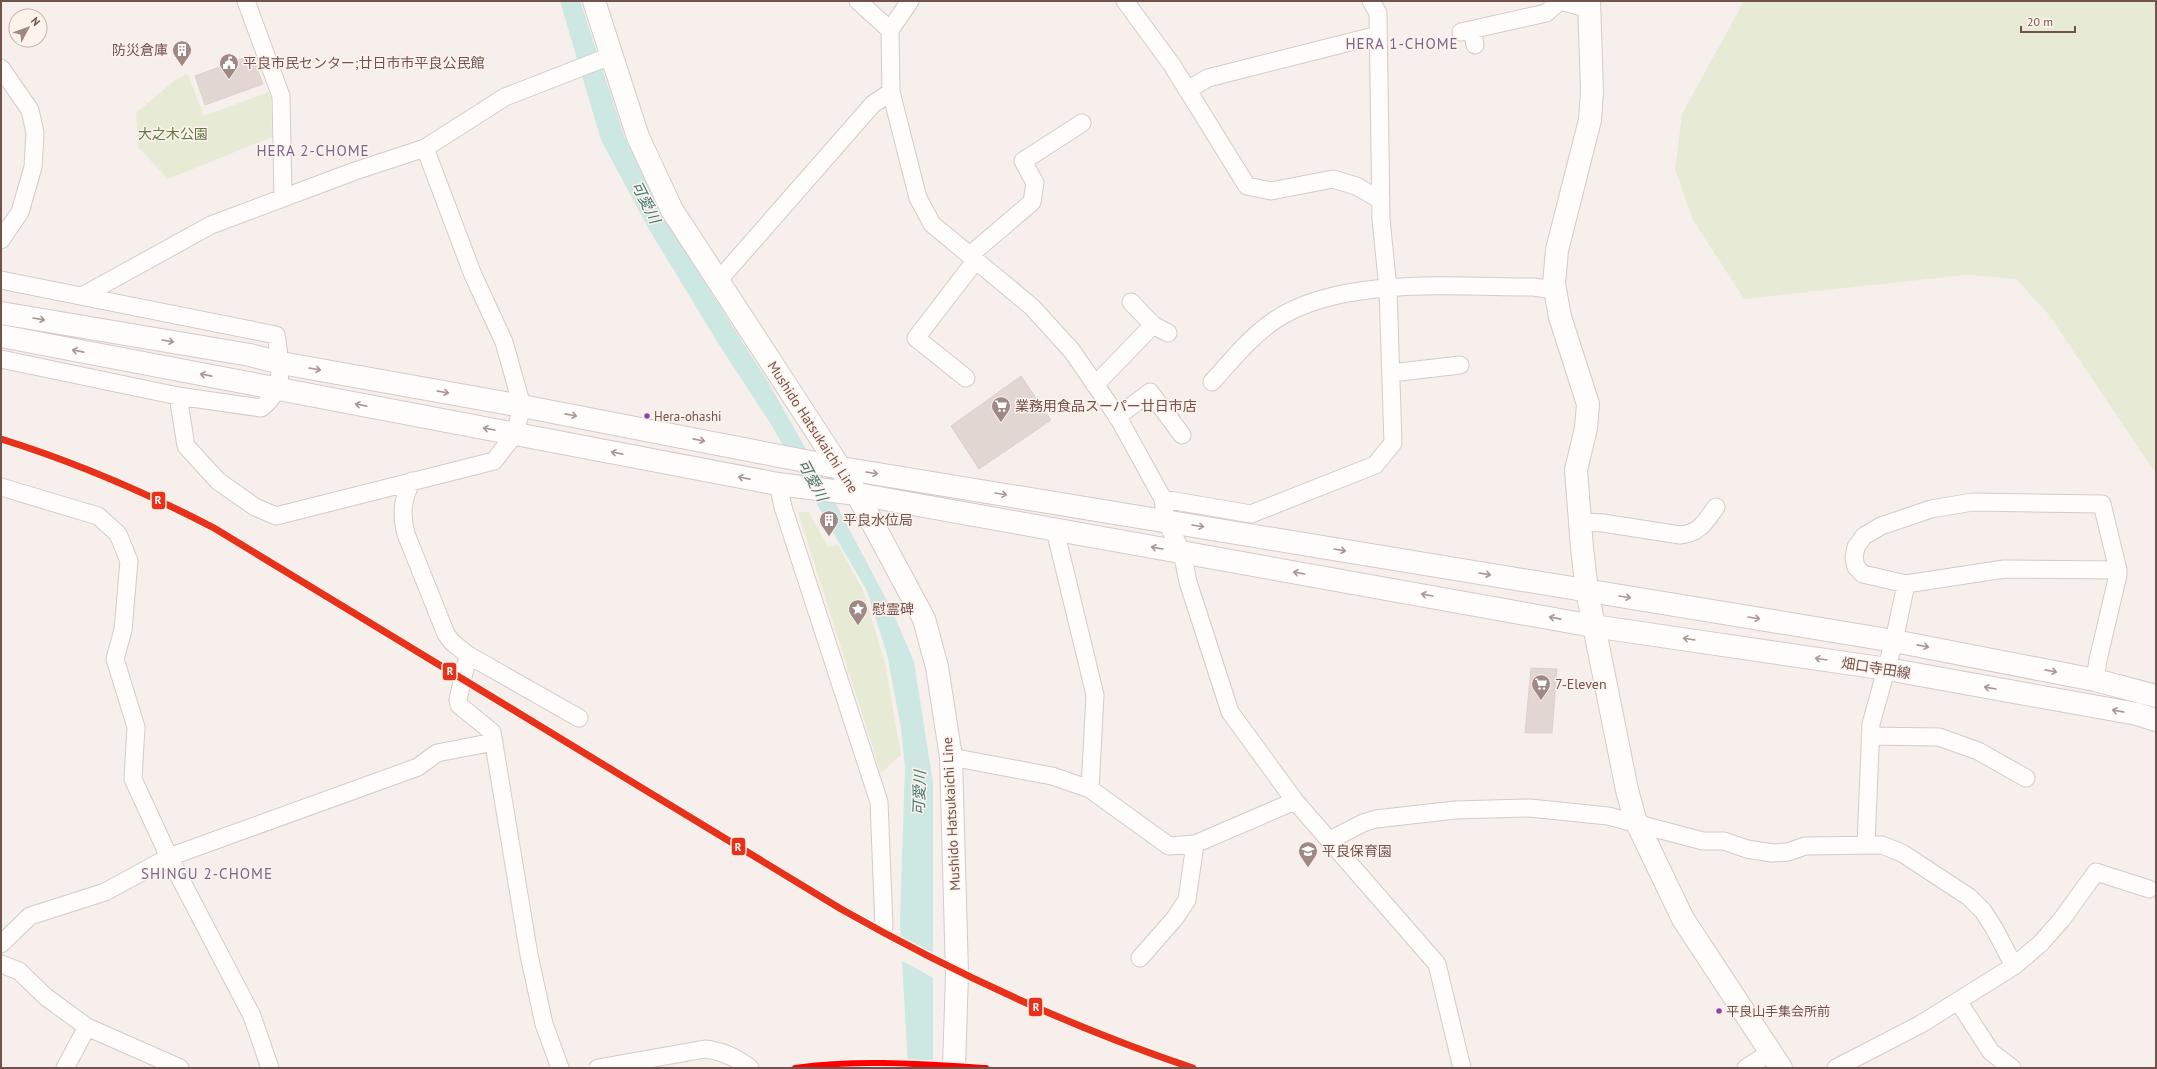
<svg xmlns="http://www.w3.org/2000/svg" width="2157" height="1069" font-family="'PT Sans','Noto Sans JP',sans-serif">
<style>
.green{fill:#e7ebd6}
.water{fill:#cde7e3}
.pier{fill:#f6efeb}
.building{fill:#e2d6d2;stroke:#ded1cd}
.lines{fill:none;stroke-linecap:round;stroke-linejoin:round}
.street-casing{stroke:#d4cbc8;stroke-width:19}
.secondary-casing{stroke:#d5cac7;stroke-width:24}
.street{stroke:#fefdfc;stroke-width:17}
.secondary{stroke:#fefdfc;stroke-width:22}
.rail-1-casing{stroke:#fef3ec;stroke-width:10}
.rail-1{stroke:#e7311b;stroke-width:7}
.tram-1-casing{stroke:#fef3ec;stroke-width:9}
.tram-1{stroke:#f00;stroke-width:6}
.oneway{stroke:#aa9693}
.bus-dot{fill:#8e44ad;stroke:#fef3ec;stroke-width:1.5}
.labels{text-anchor:middle;dominant-baseline:central;stroke-width:3;stroke-linejoin:round;paint-order:stroke}
.bus-label{font-size:13px;fill:#72524d;stroke:#fef3ec;text-anchor:start}
.poi-label{font-size:14px;fill:#72524d;stroke:#fef3ec;text-anchor:start}
.park-label{font-size:14px;fill:#5e7745;stroke:#fef3ec}
.street-label{font-size:14px;fill:#72524d;stroke:#fef3ec}
.neighbourhood-label{font-size:15px;letter-spacing:1px;fill:#77658e;stroke:#fef3ec}
.water-label{font-size:15px;font-style:italic;fill:#427673;stroke:#fef3ec}
.line-badge{stroke:#fef3ec;stroke-width:1.5}
.badge-label{font-size:11px;text-anchor:middle;font-weight:bold;fill:#fff}
</style>
<rect width="100%" height="100%" fill="#f6efeb"/>
<path class="green" d="M 1744,1 L 2156,1 L 2156,474 L 2049,315 L 2016,279 L 1965,275 L 1744,299 L 1693,220 L 1675,169 L 1682,114 Z
M 188,74 L 204,116 L 269,92 L 271,97 L 272,137 L 168,179 L 138,147 L 136,113 L 175,80 Z
M 798,512 L 809,512 L 828,547 L 838,545 L 863,590 L 885,663 L 901,755 L 881,773 Z"/>
<path class="water" d="M 560,1 L 580,1 L 625,138 L 667,223 L 768,382 L 821,476 L 892,610 L 914,662 L 933,783 L 933,1068 L 908,1068 L 900,922 L 905,767 L 901,728 L 887,654 L 867,591 L 772,426 L 718,343 L 650,231 L 601,140 Z"/>
<path class="pier" d="M 899,935 L 935,954 L 935,979 L 901,960 Z"/>
<path class="building" d="M 252,55 L 263,84 L 205,105 L 195,76 Z
M 1021,376 L 1051,420 L 979,469 L 951,426 Z
M 1531,668 L 1557,669 L 1552,733 L 1525,733 Z"/>
<g class="lines">
<g class="street-casing">
<path id="street" d="M 246,1 L 281,96 L 283,198
M 858,1 L 890,30
M 910,1 L 890,30 L 891,92 L 918,198 L 932,224 L 1032,307 L 1072,351 L 1119,419 L 1163,499 L 1166,521 L 1182,552 L 1188,582 L 1230,712 L 1295,801 L 1437,964 L 1462,1068
M 1125,1 L 1172,65 L 1247,186 L 1271,191 L 1333,179 L 1356,186 L 1381,200
M 1561,1 L 1589,9
M 1472,30 L 1475,45
M 1461,32 L 1546,13 L 1560,1
M 1,68 L 30,110 L 35,133 L 33,167 L 20,212 L 1,240
M 1187,90 L 1208,78 L 1378,35
M 970,255 L 1032,202 L 1035,183 L 1023,161 L 1082,123
M 1,280 L 276,335 C 280,362 287,389 261,408 L 178,396 L 1,359
M 718,281 L 873,104 L 891,92
M 84,295 L 211,225 L 355,171 L 425,148 L 505,97 L 600,60 L 612,58
M 1153,325 L 1168,333
M 1391,373 L 1460,365
M 966,378 L 916,338 L 976,260
M 1212,382 C 1232,360 1251,336 1275,320 C 1340,276 1458,287 1534,287 L 1554,290
M 1095,385 L 1153,325 L 1131,302
M 178,396 L 186,446 L 218,481 L 255,507 L 276,516 L 494,461 L 515,434 L 522,406 L 504,342 L 473,275 L 425,148
M 1117,417 L 1150,392 L 1182,435
M 412,481 C 402,499 401,515 406,534 L 446,634 L 452,642 L 468,655 L 458,700 L 459,705 L 492,732 L 529,955 L 544,1024 L 560,1068
M 778,484 L 783,507 L 879,802 L 884,927
M 1,487 L 98,516 L 118,534 L 129,561 L 123,630 L 115,659 L 136,727 L 133,779 L 169,857 L 252,1016 L 270,1068
M 1163,499 L 1251,514 L 1375,465 L 1393,443 L 1388,289 L 1381,219 L 1378,13 L 1371,1
M 1581,522 L 1603,523 L 1680,535 C 1699,534 1706,521 1716,507
M 1055,530 L 1095,695 L 1090,789
M 468,655 L 579,718
M 2095,680 L 2098,660 L 2118,575 L 2118,570 L 2102,504 L 1973,502 L 1931,509 L 1881,526 L 1864,536 L 1856,547 L 1854,558 L 1856,567 L 1863,574 L 1906,584 L 2004,569 L 2118,570
M 1870,736 L 1939,737 L 1978,751 L 2026,778
M 951,757 L 1052,776 L 1090,789 L 1169,846 L 1195,844 L 1295,801
M 1330,840 L 1363,823 L 1376,819 L 1455,810 L 1530,808 L 1608,816 L 1703,841 L 1724,841 L 1747,849 L 1772,853 L 1788,852 L 1805,846 L 1882,845 L 1902,853 L 1969,897 L 1983,911 L 1994,928 L 2014,966
M 1866,845 L 1871,724 L 1894,641 L 1906,584
M 1,944 L 30,916 L 105,892 L 169,857 L 418,767 L 437,753 L 494,742
M 1140,958 L 1175,918 L 1187,900 L 1195,844
M 1,964 L 19,971 L 46,997 L 87,1027 L 180,1068
M 1958,1001 L 1991,1052 L 2012,1068
M 65,1068 L 87,1027
M 598,1068 L 705,1049 C 723,1051 736,1057 750,1068
M 1746,1068 L 1771,1052
M 1836,1068 L 1921,1024 L 2014,966 L 2041,943 L 2062,919 L 2096,872 L 2149,889"/>
</g>
<g class="secondary-casing">
<path id="secondary" d="M 594,1 L 638,137 L 672,210 L 857,494 L 924,619 L 937,667 L 951,757 L 957,973 L 954,1068
M 1589,1 L 1592,92 L 1590,120 L 1557,250 L 1554,284 L 1560,317 L 1588,404 L 1586,428 L 1576,470 L 1582,548 L 1587,591 L 1627,790 L 1635,819 L 1683,919 L 1781,1068
M 1,313 L 250,355 L 281,363 L 522,406 L 841,468 L 1894,641 L 2095,680 L 2156,696
M 1,336 L 778,484 L 857,494 L 1593,626 L 1887,669 L 2137,714 L 2156,720"/>
</g>
<use href="#street" class="street"/>
<use href="#secondary" class="secondary"/>
<g class="rail-1-casing">
<path id="rail-1" d="M 1,439 C 75,462 145,492 214,528 L 841,909 C 954,973 1070,1027 1193,1068"/>
</g>
<use href="#rail-1" class="rail-1"/>
<g class="tram-1-casing">
<path id="tram-1" d="M 795,1068 C 859,1059 922,1064 986,1068"/>
</g>
<use href="#tram-1" class="tram-1"/>
</g>
<defs><path id="oneway-shaft" d="M-6 0H5M1.5-3L5.5 0L1.5 3" fill="none" stroke-width="1.6" stroke-linecap="round" stroke-linejoin="round"/></defs>
<g class="oneway">
<use href="#oneway-shaft" transform="translate(39 319) rotate(10)"/>
<use href="#oneway-shaft" transform="translate(168 341) rotate(10)"/>
<use href="#oneway-shaft" transform="translate(78 351) rotate(-169)"/>
<use href="#oneway-shaft" transform="translate(315 369) rotate(10)"/>
<use href="#oneway-shaft" transform="translate(206 375) rotate(-169)"/>
<use href="#oneway-shaft" transform="translate(443 392) rotate(10)"/>
<use href="#oneway-shaft" transform="translate(361 405) rotate(-169)"/>
<use href="#oneway-shaft" transform="translate(571 415) rotate(11)"/>
<use href="#oneway-shaft" transform="translate(489 429) rotate(-170)"/>
<use href="#oneway-shaft" transform="translate(699 440) rotate(11)"/>
<use href="#oneway-shaft" transform="translate(617 453) rotate(-169)"/>
<use href="#oneway-shaft" transform="translate(872 473) rotate(9)"/>
<use href="#oneway-shaft" transform="translate(744 478) rotate(-169)"/>
<use href="#oneway-shaft" transform="translate(1001 494) rotate(9)"/>
<use href="#oneway-shaft" transform="translate(1198 526) rotate(9)"/>
<use href="#oneway-shaft" transform="translate(1157 548) rotate(-170)"/>
<use href="#oneway-shaft" transform="translate(1340 550) rotate(10)"/>
<use href="#oneway-shaft" transform="translate(1299 573) rotate(-170)"/>
<use href="#oneway-shaft" transform="translate(1485 574) rotate(10)"/>
<use href="#oneway-shaft" transform="translate(1427 595) rotate(-170)"/>
<use href="#oneway-shaft" transform="translate(1625 597) rotate(9)"/>
<use href="#oneway-shaft" transform="translate(1555 618) rotate(-169)"/>
<use href="#oneway-shaft" transform="translate(1754 618) rotate(9)"/>
<use href="#oneway-shaft" transform="translate(1689 639) rotate(-171)"/>
<use href="#oneway-shaft" transform="translate(1923 646) rotate(11)"/>
<use href="#oneway-shaft" transform="translate(1821 659) rotate(-171)"/>
<use href="#oneway-shaft" transform="translate(2051 671) rotate(11)"/>
<use href="#oneway-shaft" transform="translate(1990 688) rotate(-170)"/>
<use href="#oneway-shaft" transform="translate(2118 711) rotate(-170)"/>
</g>
<defs>
<g id="building-pin" transform="scale(1)"><path d="M0 17L-7.5 6A9.5 9.5 0 1 1 7.5 6Z" fill="#a08984" stroke="#fef3ec"/><path d="M-4-6H4V6H1V3H-1V6H-4ZM-2.5-4.3h1.7v1.8h-1.7ZM.8-4.3h1.7v1.8H.8ZM-2.5-1h1.7V.8h-1.7ZM.8-1h1.7V.8H.8Z" fill="#fff"/></g>
<g id="civic-pin" transform="scale(1)"><path d="M0 17L-7.5 6A9.5 9.5 0 1 1 7.5 6Z" fill="#a08984" stroke="#fef3ec"/><path d="M-.6-6.5H3V-4.5H.6V-3L4-1V1h2V6H-6V1h2V-1L-.6-3ZM-1.2 2.5V6h2.4V2.5Z" fill="#fff"/></g>
<g id="supermarket-pin" transform="scale(1)"><path d="M0 17L-7.5 6A9.5 9.5 0 1 1 7.5 6Z" fill="#a08984" stroke="#fef3ec"/><path d="M-6-5.5h2.5l.6 2H6L4.5 2H-2.5L-4.4-4H-6ZM-1.5 3.2a1.3 1.3 0 1 0 .1 0ZM3 3.2a1.3 1.3 0 1 0 .1 0Z" fill="#fff"/></g>
<g id="sight-pin" transform="scale(1)"><path d="M0 17L-7.5 6A9.5 9.5 0 1 1 7.5 6Z" fill="#a08984" stroke="#fef3ec"/><path d="M0-6L1.8-2.2L6-1.7L2.9 1.2L3.7 5.4L0 3.3L-3.7 5.4L-2.9 1.2L-6-1.7L-1.8-2.2Z" fill="#fff"/></g>
<g id="school-pin" transform="scale(1)"><path d="M0 17L-7.5 6A9.5 9.5 0 1 1 7.5 6Z" fill="#a08984" stroke="#fef3ec"/><path d="M0-5L7-2L0 1L-7-2ZM-4 1L0 2.5L4 1V4Q0 6-4 4Z" fill="#fff"/></g>
</defs>
<g fill-rule="evenodd">
<use href="#building-pin" x="182" y="50"/>
<use href="#civic-pin" x="229" y="63"/>
<use href="#supermarket-pin" x="1001" y="406"/>
<use href="#building-pin" x="829" y="520"/>
<use href="#sight-pin" x="858" y="609"/>
<use href="#supermarket-pin" x="1541" y="684"/>
<use href="#school-pin" x="1308" y="851"/>
</g>
<g class="bus-dot">
<circle cx="647" cy="416" r="3.5"/>
<circle cx="1719" cy="1011" r="3.5"/>
</g>
<g class="labels">
<g class="bus-label">
<text x="654" y="416">Hera-ohashi</text>
<text x="1726" y="1011">平良山手集会所前</text>
</g>
<g class="poi-label">
<text x="168" y="50" text-anchor="end">防災倉庫</text>
<text x="243" y="63">平良市民センター;廿日市市平良公民館</text>
<text x="1015" y="406">業務用食品スーパー廿日市店</text>
<text x="843" y="520">平良水位局</text>
<text x="872" y="609">慰霊碑</text>
<text x="1555" y="684">7-Eleven</text>
<text x="1322" y="851">平良保育園</text>
</g>
<g class="park-label">
<text x="173" y="134">大之木公園</text>
</g>
<g class="street-label">
<text transform="translate(813 427) rotate(57)">Mushido Hatsukaichi Line</text>
<text transform="translate(1876 668) rotate(9)">畑口寺田線</text>
<text transform="translate(951 814) rotate(-93)">Mushido Hatsukaichi Line</text>
</g>
<g class="neighbourhood-label">
<text x="1402" y="43">HERA 1-CHOME</text>
<text x="313" y="150">HERA 2-CHOME</text>
<text x="207" y="873">SHINGU 2-CHOME</text>
</g>
<g class="water-label">
<text transform="translate(646 202) rotate(63)">可愛川</text>
<text transform="translate(813 480) rotate(62)">可愛川</text>
<text transform="translate(919 793) rotate(-88)">可愛川</text>
</g>
</g>
<g class="line-badge">
<rect x="151" y="491" width="15" height="19" rx="4" fill="#e7311b"/>
<rect x="442" y="662" width="15" height="19" rx="4" fill="#e7311b"/>
<rect x="731" y="837" width="15" height="19" rx="4" fill="#e7311b"/>
<rect x="1028" y="997" width="15" height="20" rx="4" fill="#e7311b"/>
</g>
<g class="badge-label">
<text x="158" y="504">R</text>
<text x="450" y="675">R</text>
<text x="738" y="851">R</text>
<text x="1036" y="1011">R</text>
</g>
<rect width="2157" height="1069" fill="none" stroke="#72524d" stroke-width="4"/>
<g transform="translate(28 28) rotate(49)"><circle r="19" fill="#fef3ec" stroke="#c6b3ac"/>
<path d="M0-3L7 15L0 10L-7 15Z" fill="#a08984"/>
<text y="-6" font-size="11" font-weight="bold" text-anchor="middle" fill="#72524d">N</text>
</g>
<path d="M2021 26v6h54v-6" fill="none" stroke="#72524d" stroke-width="2"/>
<text x="2027" y="26" font-size="12" fill="#72524d" stroke="#fef3ec" stroke-width="3" paint-order="stroke">20 m</text>
</svg>
